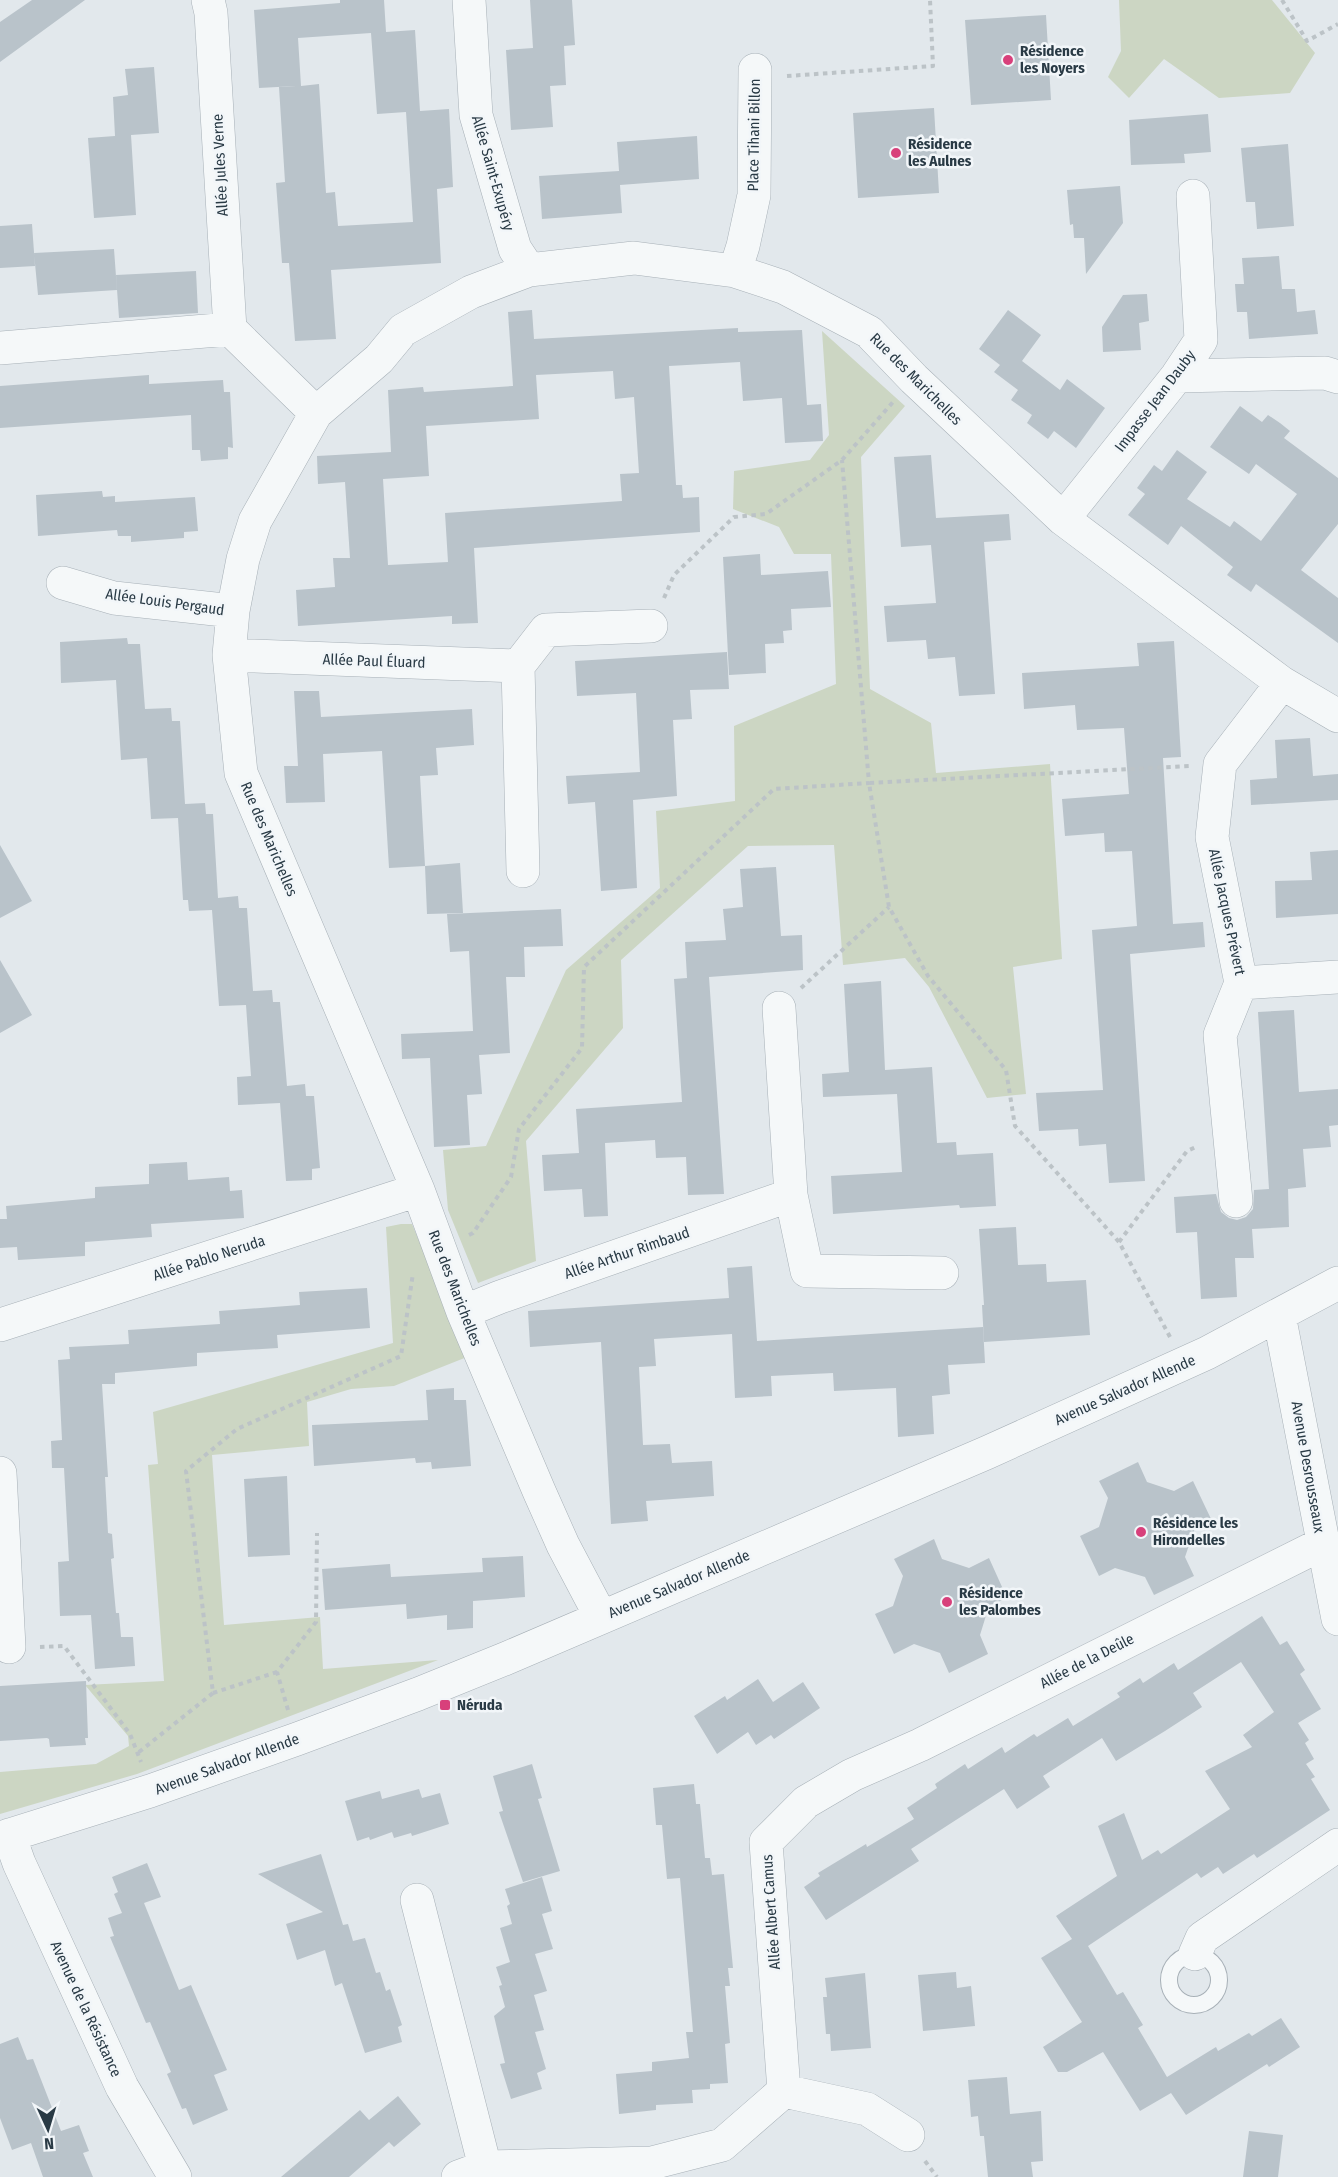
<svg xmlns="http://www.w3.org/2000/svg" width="1338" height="2177" font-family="'Fira Sans Condensed',sans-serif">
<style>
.green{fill:#ccd6c3}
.building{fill:#b9c3ca;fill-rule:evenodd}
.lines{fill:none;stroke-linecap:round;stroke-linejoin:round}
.lane-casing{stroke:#a7b0b7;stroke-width:18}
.street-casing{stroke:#a7b0b7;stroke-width:34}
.path{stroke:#bcc3c7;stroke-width:4;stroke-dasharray:4.5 4.5;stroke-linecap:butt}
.lane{stroke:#f5f8f9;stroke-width:16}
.street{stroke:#f5f8f9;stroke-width:33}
.poi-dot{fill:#d8407b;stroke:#f2f6f9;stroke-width:2}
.labels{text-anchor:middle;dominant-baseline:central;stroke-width:5;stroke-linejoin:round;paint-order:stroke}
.poi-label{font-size:15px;font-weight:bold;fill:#293a45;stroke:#f2f6f9;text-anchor:start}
.street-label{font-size:15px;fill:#293a45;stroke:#f2f6f9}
</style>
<rect width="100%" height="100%" fill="#e2e8ec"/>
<path class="green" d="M 1119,0 L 1272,0 L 1315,53 L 1290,93 L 1219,98 L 1164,59 L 1129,98 L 1108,77 L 1121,51 Z
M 822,331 L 905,406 L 861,457 L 870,689 L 931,723 L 936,773 L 1050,764 L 1062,959 L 1013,967 L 1026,1094 L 987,1098 L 929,987 L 905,958 L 843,965 L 834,845 L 748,846 L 621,960 L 623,1028 L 526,1141 L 536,1261 L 478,1283 L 448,1210 L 443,1150 L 486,1146 L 566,970 L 660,888 L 656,811 L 735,801 L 734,726 L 836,684 L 831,554 L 794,554 L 779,527 L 733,509 L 734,471 L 810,460 L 829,435 Z
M 401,1224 L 412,1224 L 467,1357 L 394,1386 L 351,1389 L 307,1402 L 309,1446 L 212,1455 L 224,1625 L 320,1617 L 323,1669 L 438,1660 L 137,1774 L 0,1814 L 0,1772 L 96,1764 L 129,1746 L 128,1736 L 85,1685 L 164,1681 L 148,1465 L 158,1464 L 153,1412 L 393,1343 L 386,1227 Z"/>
<path class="building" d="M 32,0 L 85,0 L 0,62 L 0,22 Z
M 340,0 L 384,0 L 386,32 L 415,30 L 420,111 L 449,109 L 453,187 L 437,189 L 441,263 L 331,270 L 336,339 L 295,341 L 289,263 L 282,263 L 276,183 L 285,182 L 279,87 L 296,86 L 259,88 L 254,10 L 340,3 ZM 371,33 L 377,114 L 406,112 L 413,222 L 338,226 L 335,192 L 326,193 L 319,84 L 301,86 L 298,38 Z
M 530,0 L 572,0 L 575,45 L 564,46 L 566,85 L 550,86 L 553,127 L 511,130 L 506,50 L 533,48 Z
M 1046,15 L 1051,100 L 971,105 L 965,20 Z
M 154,67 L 159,133 L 131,135 L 136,215 L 94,218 L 88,138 L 115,136 L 113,97 L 128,95 L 125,69 Z
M 934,108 L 939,193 L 858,198 L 853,113 Z
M 1208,114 L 1211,152 L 1184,154 L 1185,163 L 1131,165 L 1129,120 Z
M 697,136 L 699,179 L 620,185 L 617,142 Z
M 1288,144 L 1294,226 L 1257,229 L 1255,202 L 1246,202 L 1241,148 Z
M 619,171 L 622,213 L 542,219 L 539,176 Z
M 1120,186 L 1123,223 L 1086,274 L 1084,238 L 1074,238 L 1073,224 L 1070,225 L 1067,190 Z
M 32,224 L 35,266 L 0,268 L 0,226 Z
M 114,249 L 117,290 L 38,295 L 34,253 Z
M 1279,256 L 1282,289 L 1295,289 L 1297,312 L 1315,310 L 1318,334 L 1249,339 L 1247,312 L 1237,312 L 1236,299 L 1235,284 L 1244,284 L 1242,258 Z
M 196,271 L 198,313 L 119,318 L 116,275 Z
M 1147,294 L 1149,321 L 1139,323 L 1141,350 L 1103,352 L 1102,327 L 1123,295 Z
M 532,310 L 534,339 L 738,328 L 738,332 L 802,330 L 807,405 L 821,404 L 823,441 L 785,443 L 782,398 L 743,401 L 740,362 L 669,366 L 676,485 L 682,485 L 683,498 L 699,497 L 700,532 L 474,548 L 478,623 L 452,624 L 452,616 L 298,626 L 296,590 L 335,587 L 333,558 L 350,558 L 345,482 L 318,484 L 317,456 L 391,452 L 388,390 L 423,387 L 424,392 L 513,386 L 508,312 ZM 613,371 L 615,399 L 634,397 L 639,473 L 620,474 L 622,501 L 445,513 L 448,562 L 388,565 L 383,479 L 429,476 L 426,426 L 539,419 L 536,375 Z
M 1008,310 L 1041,335 L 1022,361 L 1060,390 L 1067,379 L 1105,408 L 1076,448 L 1054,431 L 1048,439 L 1027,423 L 1032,415 L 1011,400 L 1018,390 L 994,372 L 1000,365 L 979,349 Z
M 149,375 L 149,384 L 223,380 L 224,392 L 230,392 L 233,448 L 228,447 L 228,459 L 201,461 L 200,450 L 192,450 L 191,415 L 0,428 L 0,386 Z
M 1240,406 L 1262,422 L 1268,415 L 1280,423 L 1290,431 L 1284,438 L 1338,478 L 1338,524 L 1301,570 L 1338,598 L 1338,643 L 1256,584 L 1251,592 L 1227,575 L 1233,567 L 1181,526 L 1168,545 L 1128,515 L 1145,494 L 1137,488 L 1154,465 L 1162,471 L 1177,450 L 1207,472 L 1187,499 L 1230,527 L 1234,521 L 1261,541 L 1297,494 L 1256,464 L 1249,474 L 1210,447 Z
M 931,455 L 936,518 L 1009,514 L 1011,540 L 984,542 L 995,694 L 959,696 L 955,657 L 928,659 L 926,640 L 887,642 L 884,606 L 936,603 L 931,545 L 901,547 L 894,457 Z
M 102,491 L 103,497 L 115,496 L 115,502 L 195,497 L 198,531 L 184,532 L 184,538 L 131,542 L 131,536 L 118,536 L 117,530 L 38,536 L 36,495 Z
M 760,554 L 761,575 L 828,571 L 831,607 L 791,609 L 792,630 L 783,631 L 784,643 L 765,644 L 766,673 L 729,675 L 723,557 Z
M 127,638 L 128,644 L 140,644 L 145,709 L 171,708 L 172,721 L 180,721 L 185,804 L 205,803 L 206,814 L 213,814 L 218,898 L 238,896 L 239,908 L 247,908 L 253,991 L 272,990 L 273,1002 L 280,1002 L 287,1086 L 305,1084 L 306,1096 L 314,1096 L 320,1168 L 312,1169 L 312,1180 L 286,1181 L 280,1103 L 238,1105 L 237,1077 L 251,1076 L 246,1005 L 219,1006 L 212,910 L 189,911 L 188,900 L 183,900 L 178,818 L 151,819 L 147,758 L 121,760 L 116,680 L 61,683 L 60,642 Z
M 1174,641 L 1181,757 L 1163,758 L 1173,924 L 1203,922 L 1205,947 L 1130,954 L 1145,1181 L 1109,1183 L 1106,1144 L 1079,1146 L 1078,1129 L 1039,1131 L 1036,1093 L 1103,1090 L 1092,930 L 1137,926 L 1132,851 L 1105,852 L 1104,833 L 1065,836 L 1062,799 L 1129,794 L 1124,728 L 1077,730 L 1075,705 L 1024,709 L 1022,673 L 1139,666 L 1137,643 Z
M 727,652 L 729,689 L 690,690 L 692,719 L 673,720 L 677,796 L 633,800 L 637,888 L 601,891 L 595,802 L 568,804 L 566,776 L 640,772 L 636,693 L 577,696 L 575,661 Z
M 294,691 L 319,691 L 321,717 L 472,709 L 474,745 L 436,748 L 438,775 L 420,776 L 425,866 L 389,868 L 382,751 L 323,754 L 325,802 L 286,803 L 284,766 L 298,766 Z
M 1310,738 L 1313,776 L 1338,774 L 1338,800 L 1251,805 L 1250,780 L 1277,778 L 1275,740 Z
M 0,845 L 32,901 L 0,918 Z
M 1338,850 L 1338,914 L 1276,918 L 1275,881 L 1312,880 L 1310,852 Z
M 460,863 L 463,913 L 427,914 L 425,866 Z
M 776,867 L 781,936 L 802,935 L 803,970 L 709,977 L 724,1194 L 688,1195 L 686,1157 L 656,1158 L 655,1140 L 605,1143 L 608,1216 L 584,1217 L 582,1189 L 544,1191 L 542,1155 L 579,1153 L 576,1109 L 682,1102 L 674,979 L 687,978 L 685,942 L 726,940 L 723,909 L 743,907 L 740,869 Z
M 561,909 L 563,946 L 524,947 L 525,977 L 506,977 L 510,1053 L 479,1055 L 482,1094 L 467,1095 L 470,1145 L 434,1147 L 430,1058 L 402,1059 L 401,1034 L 473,1031 L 469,951 L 450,952 L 447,914 Z
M 0,960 L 32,1015 L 0,1033 Z
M 881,981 L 885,1070 L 932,1067 L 937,1143 L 956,1142 L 957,1155 L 993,1153 L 996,1206 L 960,1208 L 959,1205 L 833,1214 L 831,1176 L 902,1172 L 897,1094 L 823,1097 L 822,1074 L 849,1072 L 844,984 Z
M 1294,1010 L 1299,1092 L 1338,1089 L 1338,1125 L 1329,1126 L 1331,1147 L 1303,1149 L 1306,1187 L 1288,1189 L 1289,1227 L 1252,1229 L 1254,1258 L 1235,1258 L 1237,1297 L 1201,1299 L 1197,1232 L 1176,1233 L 1174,1197 L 1216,1194 L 1221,1212 L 1229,1218 L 1237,1220 L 1246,1217 L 1253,1209 L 1254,1190 L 1269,1189 L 1258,1012 Z
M 187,1162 L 188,1180 L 229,1177 L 230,1191 L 242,1190 L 244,1218 L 151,1224 L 152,1237 L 85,1242 L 85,1256 L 18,1260 L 17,1247 L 0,1248 L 0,1219 L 7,1219 L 6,1206 L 95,1198 L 95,1187 L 149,1184 L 149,1164 Z
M 1016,1227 L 1018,1265 L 1046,1264 L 1047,1282 L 1086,1280 L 1090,1335 L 984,1342 L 982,1305 L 984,1305 L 979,1229 Z
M 752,1266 L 757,1341 L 983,1327 L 985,1363 L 948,1365 L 950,1394 L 932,1396 L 934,1434 L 898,1437 L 896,1388 L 834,1391 L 833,1373 L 771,1376 L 772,1396 L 735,1398 L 732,1334 L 654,1339 L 656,1366 L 639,1367 L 643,1445 L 670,1444 L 672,1463 L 712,1461 L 714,1496 L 646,1501 L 648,1521 L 611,1524 L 601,1342 L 530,1347 L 528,1311 L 729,1298 L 727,1268 Z
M 367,1288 L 370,1328 L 277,1335 L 278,1348 L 197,1353 L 197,1366 L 115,1373 L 115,1384 L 102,1384 L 108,1477 L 105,1477 L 108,1533 L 112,1534 L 114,1558 L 111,1559 L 116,1613 L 119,1613 L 121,1637 L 133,1637 L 135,1666 L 95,1669 L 91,1615 L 60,1616 L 58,1562 L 69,1561 L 64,1468 L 52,1468 L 51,1441 L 62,1440 L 58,1360 L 70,1359 L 69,1347 L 129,1344 L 128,1330 L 220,1324 L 219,1311 L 300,1305 L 299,1292 Z
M 454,1388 L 454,1400 L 466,1400 L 471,1466 L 432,1469 L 431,1462 L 416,1463 L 415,1458 L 314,1466 L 312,1425 L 428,1420 L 426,1390 Z
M 1138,1462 L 1147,1482 L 1174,1491 L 1193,1481 L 1212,1521 L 1195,1528 L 1185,1557 L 1194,1576 L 1154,1595 L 1145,1577 L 1115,1568 L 1099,1576 L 1080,1536 L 1099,1527 L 1108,1498 L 1099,1481 Z
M 287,1476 L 290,1555 L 248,1557 L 244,1479 Z
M 934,1539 L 942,1559 L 969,1568 L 989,1558 L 1007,1598 L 989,1606 L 980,1635 L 988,1654 L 949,1673 L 940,1653 L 914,1644 L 894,1654 L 875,1614 L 893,1606 L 903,1576 L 894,1559 Z
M 523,1556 L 525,1597 L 473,1601 L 473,1628 L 447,1630 L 447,1615 L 407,1619 L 406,1604 L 325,1610 L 322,1569 L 390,1564 L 391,1577 L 483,1572 L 482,1558 Z
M 1262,1616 L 1280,1645 L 1287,1641 L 1305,1670 L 1300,1674 L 1321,1709 L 1298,1723 L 1309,1740 L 1305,1743 L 1314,1759 L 1306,1764 L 1315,1777 L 1311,1779 L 1330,1810 L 1257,1858 L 1254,1854 L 1223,1874 L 1218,1867 L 1201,1878 L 1197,1873 L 1088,1946 L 1117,1995 L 1123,1992 L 1143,2025 L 1138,2028 L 1167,2077 L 1216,2047 L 1218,2051 L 1249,2033 L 1252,2036 L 1281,2018 L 1300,2047 L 1269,2067 L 1267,2064 L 1186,2115 L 1171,2093 L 1140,2111 L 1103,2052 L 1067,2072 L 1058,2072 L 1043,2047 L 1082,2022 L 1041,1958 L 1072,1939 L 1056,1916 L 1117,1876 L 1098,1826 L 1124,1813 L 1142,1860 L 1158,1850 L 1161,1854 L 1230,1809 L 1205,1771 L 1252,1747 L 1243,1735 L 1274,1712 L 1241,1662 L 1193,1693 L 1202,1707 L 1165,1731 L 1116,1761 L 1102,1738 L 1043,1776 L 1050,1787 L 1017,1809 L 1004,1789 L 911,1849 L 919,1861 L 826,1920 L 804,1887 L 820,1876 L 818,1873 L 866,1844 L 867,1847 L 914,1819 L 907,1808 L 937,1788 L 935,1784 L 965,1764 L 968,1769 L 1002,1747 L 1005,1753 L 1034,1734 L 1037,1737 L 1068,1718 L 1073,1726 L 1120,1697 L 1117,1693 L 1140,1678 L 1143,1683 L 1174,1663 L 1178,1670 Z
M 758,1679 L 773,1702 L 803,1682 L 820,1708 L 774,1739 L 771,1735 L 756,1745 L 748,1732 L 717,1754 L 694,1716 L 725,1696 L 727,1700 Z
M 86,1681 L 88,1738 L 85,1738 L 86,1745 L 50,1747 L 49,1739 L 47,1738 L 0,1741 L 0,1686 Z
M 532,1764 L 542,1798 L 538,1799 L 560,1871 L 523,1882 L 499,1812 L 503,1811 L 493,1776 Z
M 694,1784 L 696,1804 L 700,1804 L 705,1858 L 710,1858 L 712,1875 L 724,1874 L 733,1968 L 728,1968 L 730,1986 L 725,1986 L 730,2043 L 725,2044 L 728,2083 L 710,2084 L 710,2089 L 692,2090 L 693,2103 L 656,2105 L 656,2110 L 619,2114 L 616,2074 L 652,2071 L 652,2062 L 689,2058 L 686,2032 L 693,2032 L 680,1878 L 667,1879 L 662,1825 L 656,1825 L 653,1788 Z
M 419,1789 L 422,1798 L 440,1793 L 449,1824 L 412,1836 L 411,1833 L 394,1838 L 392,1832 L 370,1840 L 369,1837 L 357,1841 L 345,1801 L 380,1791 L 382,1799 Z
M 321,1854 L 343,1925 L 348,1924 L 353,1941 L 365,1938 L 376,1973 L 380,1972 L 386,1991 L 390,1989 L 402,2025 L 398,2027 L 402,2042 L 365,2053 L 342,1983 L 335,1986 L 325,1950 L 297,1960 L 286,1924 L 323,1912 L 258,1874 Z
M 147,1863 L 161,1897 L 144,1903 L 179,1990 L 191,1985 L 227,2070 L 214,2075 L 228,2110 L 193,2125 L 186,2108 L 182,2109 L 167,2074 L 171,2072 L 150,2022 L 146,2023 L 110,1937 L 114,1936 L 108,1918 L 122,1913 L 114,1894 L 118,1892 L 112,1877 Z
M 542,1877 L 552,1911 L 542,1914 L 553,1949 L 535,1954 L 547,1991 L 534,1995 L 544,2030 L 535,2032 L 546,2069 L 537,2073 L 542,2089 L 511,2099 L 500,2064 L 505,2063 L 494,2016 L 505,2007 L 499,1986 L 502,1985 L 496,1967 L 510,1962 L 500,1928 L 512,1924 L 507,1906 L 510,1904 L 505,1889 Z
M 956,1972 L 957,1988 L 971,1986 L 975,2026 L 923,2031 L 918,1975 Z
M 865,1973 L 871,2048 L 831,2051 L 830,2034 L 826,2034 L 823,1997 L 827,1997 L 825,1978 Z
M 18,2037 L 27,2060 L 33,2059 L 61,2131 L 79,2125 L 89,2151 L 83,2153 L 93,2177 L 43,2177 L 31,2143 L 12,2150 L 0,2118 L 0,2044 Z
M 1007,2077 L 1010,2114 L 1041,2111 L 1043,2161 L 1031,2162 L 1033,2177 L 988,2177 L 984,2136 L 980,2136 L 978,2116 L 971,2117 L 968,2080 Z
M 398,2096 L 421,2124 L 394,2147 L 389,2142 L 349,2177 L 281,2177 L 360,2110 L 369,2120 Z
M 1249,2131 L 1283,2135 L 1278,2177 L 1243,2177 Z"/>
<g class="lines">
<g class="lane-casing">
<path id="lane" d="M1169 1980a25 25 0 1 1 50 0a25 25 0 1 1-50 0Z"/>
</g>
<g class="street-casing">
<path id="street" d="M 208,0 L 211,13 L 230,329 L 316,413
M 469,0 L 476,115 L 515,249 L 529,270
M 735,271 L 743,246 L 754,195 L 755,70
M 0,348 L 230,329
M 1177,376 L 1325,373 L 1338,377
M 1063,519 L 1177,376 L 1201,340 L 1193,196
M 63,583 L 114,598 L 233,611
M 229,655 L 518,666
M 1282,683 L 1220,764 L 1212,837 L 1241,983 L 1338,977
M 523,871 L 518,666 L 546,630 L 651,626
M 779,1008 L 791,1195
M 1236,1201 L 1220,1035 L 1241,983
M 463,1312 L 500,1297 L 791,1195 L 807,1271 L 942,1273
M 1279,1315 L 1338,1619
M 0,1325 L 418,1190
M 0,1473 L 9,1647
M 601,1617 L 563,1545 L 539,1491 L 463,1312 L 418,1190 L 241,773 L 229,655 L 233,611 L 243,559 L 255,521 L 316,413 L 379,359 L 403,330 L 471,292 L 529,270 L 634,258 L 735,271 L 783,287 L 869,332 L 914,379 L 1063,519 L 1282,683 L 1338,716
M 9,1835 L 19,1863 L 122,2087 L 175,2177
M 0,1838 L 150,1791 L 297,1739 L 418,1694 L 507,1658 L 986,1453 L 1207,1353 L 1338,1283
M 417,1900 L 485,2167
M 1195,1954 L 1202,1938 L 1338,1845
M 784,2091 L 867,2109 L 908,2135
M 458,2177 L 485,2167 L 652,2163 L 722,2145 L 784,2091 L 766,1842 L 806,1802 L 852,1775 L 920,1745 L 1322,1544"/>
</g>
<path class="path" d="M 1282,0 L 1307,41 L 1338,24
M 787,76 L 933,66 L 930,0
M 664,598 L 674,575 L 734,517 L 766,514 L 842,460 L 893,402
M 801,988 L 889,907
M 469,1235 L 473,1233 L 511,1177 L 519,1129 L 582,1048 L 584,967 L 774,789 L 869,783 L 842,460
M 1119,1242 L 1187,1151 L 1198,1146
M 1170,1337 L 1119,1242 L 1015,1126 L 1006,1070 L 928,976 L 889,907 L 869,783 L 1189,766
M 40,1647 L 64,1646 L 130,1734 L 141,1762
M 213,1693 L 277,1672
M 288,1710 L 277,1672 L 316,1622 L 317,1533
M 139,1752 L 213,1693 L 186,1471 L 237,1429 L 401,1356 L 413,1273
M 925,2161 L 937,2177"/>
<use href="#lane" class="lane"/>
<use href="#street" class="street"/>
</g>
<g class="poi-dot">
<circle cx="1008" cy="60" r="6"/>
<circle cx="896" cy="153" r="6"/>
<circle cx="1141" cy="1532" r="6"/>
<circle cx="947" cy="1602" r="6"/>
<rect x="439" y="1699" width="12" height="12" rx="3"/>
</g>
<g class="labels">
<g class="poi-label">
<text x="1020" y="51">Résidence<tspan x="1020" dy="17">les Noyers</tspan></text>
<text x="908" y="144">Résidence<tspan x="908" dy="17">les Aulnes</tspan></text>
<text x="1153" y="1523">Résidence les<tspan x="1153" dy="17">Hirondelles</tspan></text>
<text x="959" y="1593">Résidence<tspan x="959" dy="17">les Palombes</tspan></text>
<text x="457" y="1705">Néruda</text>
</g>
<g class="street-label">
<text transform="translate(754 135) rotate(-89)">Place Tihani Billon</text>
<text transform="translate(220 165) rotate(-93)">Allée Jules Verne</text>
<text transform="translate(493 173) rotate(74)">Allée Saint-Exupéry</text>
<text transform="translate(916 379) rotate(45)">Rue des Marichelles</text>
<text transform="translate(1155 401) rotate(-53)">Impasse Jean Dauby</text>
<text transform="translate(165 602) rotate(8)">Allée Louis Pergaud</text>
<text transform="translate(374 661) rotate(2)">Allée Paul Éluard</text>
<text transform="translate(269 839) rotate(67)">Rue des Marichelles</text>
<text transform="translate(1227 912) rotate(78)">Allée Jacques Prévert</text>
<text transform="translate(627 1253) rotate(-19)">Allée Arthur Rimbaud</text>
<text transform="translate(209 1258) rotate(-18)">Allée Pablo Neruda</text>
<text transform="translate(455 1288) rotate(69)">Rue des Marichelles</text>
<text transform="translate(1125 1390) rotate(-24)">Avenue Salvador Allende</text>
<text transform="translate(1308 1467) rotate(80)">Avenue Desrousseaux</text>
<text transform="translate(679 1584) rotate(-23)">Avenue Salvador Allende</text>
<text transform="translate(1087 1661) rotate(-27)">Allée de la Deûle</text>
<text transform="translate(227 1764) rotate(-20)">Avenue Salvador Allende</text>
<text transform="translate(771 1912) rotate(-94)">Allée Albert Camus</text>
<text transform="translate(86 2009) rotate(65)">Avenue de la Résistance</text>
</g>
</g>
<g transform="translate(48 2129) rotate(176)" stroke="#f2f6f9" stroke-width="4.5" paint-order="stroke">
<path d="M0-4.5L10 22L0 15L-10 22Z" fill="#293a45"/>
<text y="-9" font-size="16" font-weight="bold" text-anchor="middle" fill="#293a45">N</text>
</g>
</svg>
